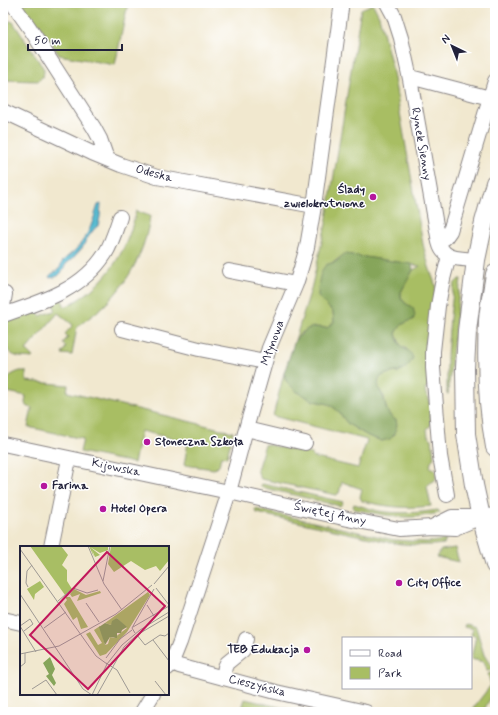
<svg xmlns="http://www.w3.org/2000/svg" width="498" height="715" font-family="Mynerve,sans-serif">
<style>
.green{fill:#a8be64;stroke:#657050}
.forest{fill:#86a55a;stroke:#54644a}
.water{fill:#50b7ce;stroke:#396c84}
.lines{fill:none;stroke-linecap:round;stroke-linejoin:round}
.minor-casing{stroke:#8a8585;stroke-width:16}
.major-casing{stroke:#8a8585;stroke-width:20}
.minor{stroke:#fff;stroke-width:14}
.major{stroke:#fff;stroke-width:18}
.poi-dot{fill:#b5179e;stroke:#fff;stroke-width:1.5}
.labels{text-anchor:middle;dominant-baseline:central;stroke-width:3;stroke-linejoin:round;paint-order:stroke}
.street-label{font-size:12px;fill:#22223b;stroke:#fff}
.poi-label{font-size:12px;font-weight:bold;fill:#22223b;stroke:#fff;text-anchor:start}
.inset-road{fill:none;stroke:#9e9994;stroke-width:1}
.view{fill:#c2185b;fill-opacity:0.15;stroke:#c2185b;stroke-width:2}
.inset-edge{fill:none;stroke:#22223b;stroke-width:2}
</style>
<rect width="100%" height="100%" fill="#fff"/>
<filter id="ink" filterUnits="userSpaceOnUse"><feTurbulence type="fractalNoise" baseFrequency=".025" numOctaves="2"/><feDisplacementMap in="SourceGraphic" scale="8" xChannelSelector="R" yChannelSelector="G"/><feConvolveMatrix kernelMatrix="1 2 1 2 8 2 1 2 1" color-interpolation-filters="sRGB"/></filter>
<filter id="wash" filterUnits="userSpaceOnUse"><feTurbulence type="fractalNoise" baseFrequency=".012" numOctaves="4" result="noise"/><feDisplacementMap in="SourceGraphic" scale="16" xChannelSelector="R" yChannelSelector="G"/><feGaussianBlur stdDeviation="0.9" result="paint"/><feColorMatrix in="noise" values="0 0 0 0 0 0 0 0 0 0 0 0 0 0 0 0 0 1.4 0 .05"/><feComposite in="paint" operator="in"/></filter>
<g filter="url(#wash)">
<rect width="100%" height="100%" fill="#f1e8cf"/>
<path class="green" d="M 19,3 L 128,3 L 115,65 L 59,55 L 40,26 Z
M 373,4 L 379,16 L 392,67 L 423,244 L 429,267 L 435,284 L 436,285 L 430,334 L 427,337 L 426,344 L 430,348 L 429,385 L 425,389 L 426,395 L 429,398 L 431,425 L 427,429 L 428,436 L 432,439 L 434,458 L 431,461 L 430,468 L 432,468 L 436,471 C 437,486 432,478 427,487 L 431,506 C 404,509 388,507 362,501 L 360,497 L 362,489 L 342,482 L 339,493 L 336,495 L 261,479 L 257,470 L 265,444 L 312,454 L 312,457 L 358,468 L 367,440 L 273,416 L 284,373 L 286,381 L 296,391 L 314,401 L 329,404 L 337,410 L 348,424 L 368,436 L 382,441 L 392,418 C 389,414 386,409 385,404 C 384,402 385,399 384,397 C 383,394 380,392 379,389 C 375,374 388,373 399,372 L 407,349 L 401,346 L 396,334 C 399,326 404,322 413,320 L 413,308 L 405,303 L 401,298 L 401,292 L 413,270 L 420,266 L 345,254 C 338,258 335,263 326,265 L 318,297 L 333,312 L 334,322 L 327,328 L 314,327 L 301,333 L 295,340 L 311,289 L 326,224 L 361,9 Z
M 6,21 L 10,21 L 13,22 L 44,69 C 44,75 43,77 38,81 L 3,80 L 3,25 Z
M 136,211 L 150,216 C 146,249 130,280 106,304 C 98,312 87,319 77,327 L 72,355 L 62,354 L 66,347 L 63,343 L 68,337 L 65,334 L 73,325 L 58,313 L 26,350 L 33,357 L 32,358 C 27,357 21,358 16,356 C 0,351 5,330 8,318 L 37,307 L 40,316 L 54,311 L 55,309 L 52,301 L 61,298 L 65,307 C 105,287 127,253 136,211 Z
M 459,279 L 461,279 L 458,300 L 448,394 L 447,394 L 447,356 L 450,317 L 454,284 Z
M 20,371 L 26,371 L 26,381 L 68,385 L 67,392 L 233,432 L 227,457 L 221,456 L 219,466 L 214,469 L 184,465 L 188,442 L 141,431 L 134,463 L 80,452 L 83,439 L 28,427 L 32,408 L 26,406 L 25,403 L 26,396 L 3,391 C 3,380 10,374 20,371 Z
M 263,484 L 343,502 L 342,504 L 340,506 L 261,487 L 261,485 Z
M 354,504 C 362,506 370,509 378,511 C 398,514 418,513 438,510 L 440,513 C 432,514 424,516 416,517 C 395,518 374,513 354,509 L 353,507 Z
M 255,509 L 394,540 L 428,542 L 446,540 L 444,544 C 427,546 410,545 393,543 L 257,513 L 255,511 Z
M 455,548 L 459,562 L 436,557 L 441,550 Z
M 465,624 L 476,627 L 484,655 L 494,670 L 487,671 L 484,662 L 471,659 L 476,636 L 471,635 L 473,629 L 464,627 Z
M 494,672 L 495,677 L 495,689 L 483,712 L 470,712 L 491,685 L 488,674 Z
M 245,699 L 300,712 L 241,712 Z"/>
<path class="forest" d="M 345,254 L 412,264 L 413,270 L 401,292 L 401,298 L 405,303 L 413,308 L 415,315 L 413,320 C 404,322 399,326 396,334 C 397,338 399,344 402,347 C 407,351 410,350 413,358 C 410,364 406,369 400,371 C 390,374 375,372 379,388 C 380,392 383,395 384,399 C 386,407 387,416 396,420 L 397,425 L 394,435 L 390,439 L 382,441 L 368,436 L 348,424 L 337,410 L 329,404 L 314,401 L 296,391 L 286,381 L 284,373 L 295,340 L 307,329 L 314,327 L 327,328 L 334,322 L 333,312 L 318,297 C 318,288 319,271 326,265 C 328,264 332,263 335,262 C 339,260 342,256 345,254 Z"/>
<path class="water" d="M 101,204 L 100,217 L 98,226 L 95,228 L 86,240 L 83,247 L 72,259 L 66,264 L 61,273 L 58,276 L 50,278 L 49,277 C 51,273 55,273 59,269 C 61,267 61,263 63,261 C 67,256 73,253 77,248 C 90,233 92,223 98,205 Z"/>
</g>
<g filter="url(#ink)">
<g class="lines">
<g class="minor-casing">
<path id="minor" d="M 12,3 L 29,27 L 94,128 L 100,139 L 107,159
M 387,3 L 394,16 L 401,38 L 410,79 L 439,242 C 440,246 441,250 445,253 C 452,260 467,259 476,260
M 410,79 L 414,78 L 490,98
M 3,111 L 92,153 L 121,165 L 157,177 L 314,206
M 439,242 L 445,238 L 450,231 L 495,81
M 229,271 L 296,284
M 3,306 L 5,294
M 3,315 C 41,302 82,290 105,254 C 112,243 116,229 120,217
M 122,329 L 199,349 L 265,362
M 246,429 L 305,443
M 3,444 L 229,492 L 348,519 L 399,529 L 432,527 L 455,528 L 481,517
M 447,495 L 440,456 L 433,368 L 433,351 L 438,306 L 443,279 L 449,256
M 434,526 L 452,517 L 481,517 L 495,515
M 51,547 L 69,459
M 3,619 L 21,623
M 168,661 L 179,666 L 276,692 L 366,712
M 168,668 L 174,657 L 180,642 L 229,492 L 246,429 L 269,348 L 296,284 L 301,268 L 307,247 L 314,206 L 341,9 L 341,3
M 223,678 L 225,667 L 227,663 L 243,650 L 246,639
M 142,712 L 153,694"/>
</g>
<g class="major-casing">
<path id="major" d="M 495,183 L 484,222 L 476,260 L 467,331 L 465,368 L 466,434 L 474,485 L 481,517 L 495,565
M 495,274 C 493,289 489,305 488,320 C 486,363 487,405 495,447"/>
</g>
<use href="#minor" class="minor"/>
<use href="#major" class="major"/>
</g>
</g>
<g class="poi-dot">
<circle cx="373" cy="197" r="4"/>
<circle cx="147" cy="442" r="4"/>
<circle cx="44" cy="486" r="4"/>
<circle cx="103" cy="509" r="4"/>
<circle cx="399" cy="583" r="4"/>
<circle cx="307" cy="650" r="4"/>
</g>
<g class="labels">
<g class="street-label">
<text transform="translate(421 144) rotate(80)">Rynek Sienny</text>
<text transform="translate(154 174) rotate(15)">Odeska</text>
<text transform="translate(273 343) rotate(-70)">Młynowa</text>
<text transform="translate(116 468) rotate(12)">Kijowska</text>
<text transform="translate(330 514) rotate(12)">Świętej Anny</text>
<text transform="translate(257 686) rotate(14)">Cieszyńska</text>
</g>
<g class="poi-label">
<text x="365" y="190" text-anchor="end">Ślady<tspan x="365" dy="14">zwielokrotnione</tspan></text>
<text x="155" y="442">Słoneczna Szkoła</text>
<text x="52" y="486">Farina</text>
<text x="111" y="509">Hotel Opera</text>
<text x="407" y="583">City Office</text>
<text x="299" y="650" text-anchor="end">TEB Edukacja</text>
</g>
</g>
<g transform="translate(20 546)">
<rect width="149" height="149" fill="#f1e8cf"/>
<path d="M 10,0 L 41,0 L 48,9 L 42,19 L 47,24 L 47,35 L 52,43 L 45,49 ZM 69,0 L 88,0 L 88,4 L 80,7 L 70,1 L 80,9 L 75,11 L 72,4 L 74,11 ZM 91,0 L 149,0 L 149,14 L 140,25 L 136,20 L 125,24 L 111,15 L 94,26 L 88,18 ZM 20,35 L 24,41 L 15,48 L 14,54 L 7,43 ZM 54,43 L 66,49 L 80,45 L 81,47 L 57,55 L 60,48 L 52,51 L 50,48 ZM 128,46 L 130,49 L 107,86 L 86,108 L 80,110 L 66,88 L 70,86 L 78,99 L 82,97 L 74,84 L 80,80 L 85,99 L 88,98 L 90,91 L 94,92 L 107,82 L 97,72 L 91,79 L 85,77 ZM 45,51 L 50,51 L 68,81 L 61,83 L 57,71 L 53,74 L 44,58 L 47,54 Z" fill="#a8be64"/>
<path d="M 97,72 L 107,81 L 102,84 L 101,87 L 97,87 L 97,92 L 90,91 L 85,99 L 79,81 L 85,77 L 91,79 L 92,75 ZM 30,111 L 35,123 L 32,129 L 36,137 L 34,140 L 26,130 L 29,128 L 23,117 Z" fill="#86a55a"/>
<path class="inset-road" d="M 68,0 L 84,38 L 102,64M 0,3 L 76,110 L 87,118M 83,35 L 90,0M 134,38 L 149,20M 8,41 L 6,37 L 7,25 L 12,19M 136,42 L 149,59M 0,48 L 63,143 L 72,149M 38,55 L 53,42 L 67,47 L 78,44M 66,57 L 79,76M 127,59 L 134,70M 113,81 L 149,60M 24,82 L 46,66M 4,85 L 13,78 L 10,73 L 0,80 L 16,106M 115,87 L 112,82 L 134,43M 117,89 L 125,99 L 140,89 L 145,90 L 149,87M 133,94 L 149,115M 0,108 L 39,100 L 96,68 L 132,39M 86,112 L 100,93 L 112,84M 86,117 L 97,124 L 110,147M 0,121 L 5,117 L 5,107M 135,135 L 146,149M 12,143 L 26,134 L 37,149M 72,149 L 87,118 L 102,99 L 120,84 L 149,66M 77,149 L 104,101 L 117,89 L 149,70"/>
<path class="view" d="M 87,6 L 145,60 L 68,143 L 10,89 Z"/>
<rect width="149" height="149" class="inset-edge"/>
</g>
<rect width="498" height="715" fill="none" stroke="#fff" stroke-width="16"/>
<rect x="342" y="637" width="130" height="52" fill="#ffffff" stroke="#a7a7b1"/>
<rect x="350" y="650" width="20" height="6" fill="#ffffff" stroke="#a7a7b1"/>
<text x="378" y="657" font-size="12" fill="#22223b">Road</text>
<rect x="350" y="667" width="20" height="12" fill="#a8be64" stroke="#a7a7b1"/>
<text x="378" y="677" font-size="12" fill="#22223b">Park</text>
<g transform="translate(452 46) rotate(317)" stroke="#ffffff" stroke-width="3" paint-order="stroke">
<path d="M0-3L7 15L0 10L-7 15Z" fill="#22223b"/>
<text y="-6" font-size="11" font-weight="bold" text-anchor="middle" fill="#22223b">N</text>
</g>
<path d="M28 44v6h94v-6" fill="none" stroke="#22223b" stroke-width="2"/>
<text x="34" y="44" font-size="12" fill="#22223b" stroke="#ffffff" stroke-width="3" paint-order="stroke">50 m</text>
</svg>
